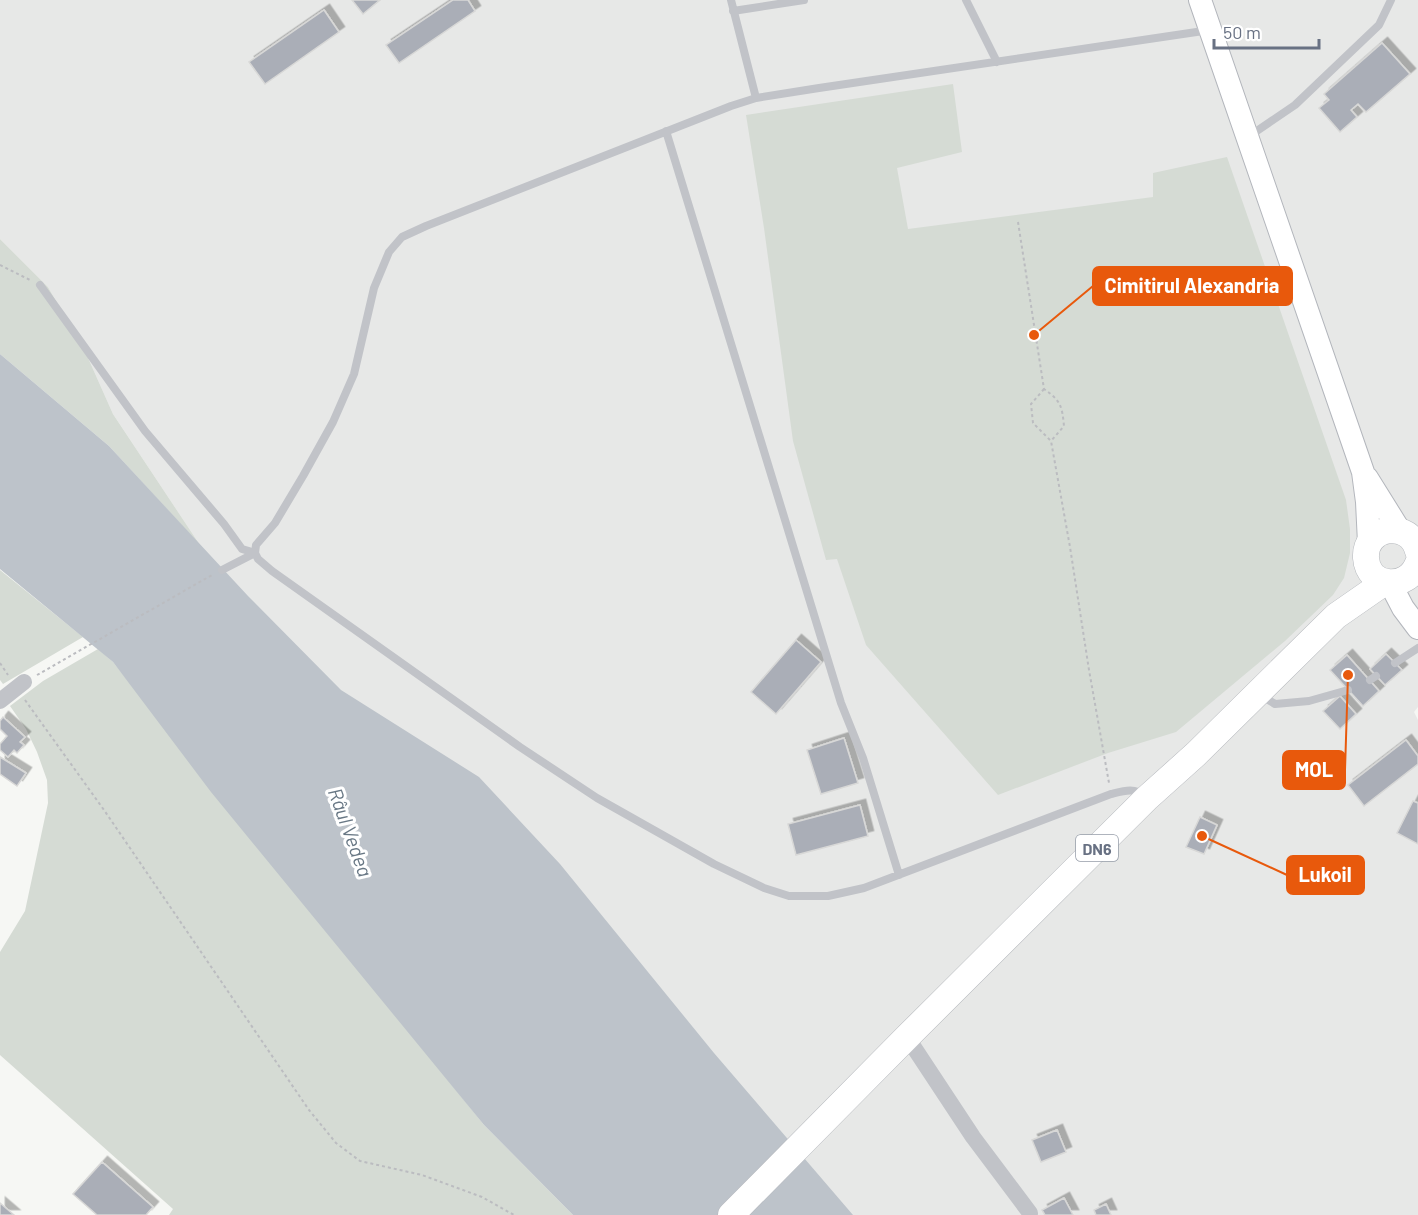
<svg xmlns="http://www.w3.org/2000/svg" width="1418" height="1215" font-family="Barlow,sans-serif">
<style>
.built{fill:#e7e8e7}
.green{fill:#d5dbd4}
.water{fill:#bdc3ca}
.building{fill:#aaaeb7;stroke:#d8d8d7;stroke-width:1.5;filter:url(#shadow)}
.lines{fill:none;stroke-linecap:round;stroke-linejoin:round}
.secondary-casing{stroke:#b3b6bc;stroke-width:24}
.primary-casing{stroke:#b4b7bc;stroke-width:27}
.path{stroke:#bbbcc0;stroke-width:2;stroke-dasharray:3 3;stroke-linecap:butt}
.service{stroke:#c1c3c8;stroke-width:8}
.minor{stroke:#c1c3c8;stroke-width:16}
.secondary{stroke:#fff;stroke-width:22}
.primary{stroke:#fff;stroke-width:26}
.labels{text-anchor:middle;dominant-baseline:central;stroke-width:6;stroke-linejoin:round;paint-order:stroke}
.shield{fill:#fff;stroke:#959ca8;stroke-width:1.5}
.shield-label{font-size:16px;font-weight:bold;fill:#687183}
.water-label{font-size:20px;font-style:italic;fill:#697885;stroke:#fff}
.leader{fill:none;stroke:#e8590c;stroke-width:2}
.callout-dot{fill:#e8590c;stroke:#fff;stroke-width:2}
.callout{fill:#e8590c;stroke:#e8590c;stroke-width:2}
.callout-label{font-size:20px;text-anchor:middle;font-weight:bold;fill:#fff}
</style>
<defs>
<filter id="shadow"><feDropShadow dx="5.5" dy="-5.5" stdDeviation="0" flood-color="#0004"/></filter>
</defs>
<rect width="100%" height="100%" fill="#f6f7f4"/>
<path class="built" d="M 0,0 L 1418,0 L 1418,707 L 1414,712 L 1418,720 L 1418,1215 L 593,1215 L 200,545 L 113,414 L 85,351 L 48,287 L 0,239 Z"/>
<path class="green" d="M 953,84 L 962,152 L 897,168 L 908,229 L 1153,197 L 1153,173 L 1227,157 L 1346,500 L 1350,529 L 1350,553 L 1344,578 L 1333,595 L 1285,641 L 1176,732 L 1108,753 L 998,795 L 866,645 L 837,559 L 826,560 L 793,441 L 764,228 L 746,115 Z
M 0,239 L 48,287 L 85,351 L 113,414 L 200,545 L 109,446 L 0,354 Z
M 0,570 L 83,637 L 3,684 L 0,680 Z
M 98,649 L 113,662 L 484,1125 L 573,1215 L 169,1215 L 173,1209 L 0,1055 L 0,952 L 25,911 L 48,803 L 47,780 L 37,752 L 26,729 L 10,706 L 43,681 Z"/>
<path class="water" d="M 0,354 L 109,446 L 248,596 L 341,690 L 479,777 L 560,864 L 714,1053 L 853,1215 L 573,1215 L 484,1125 L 211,792 L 113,662 L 0,569 Z"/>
<path class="building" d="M 352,0 L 380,0 L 363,14 Z
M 453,0 L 468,0 L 475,11 L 399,63 L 386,45 Z
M 324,10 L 339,32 L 265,84 L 249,62 Z
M 1382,43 L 1410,74 L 1366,112 L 1358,104 L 1351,110 L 1357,117 L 1340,132 L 1319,108 L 1329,100 L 1324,94 Z
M 796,640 L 821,662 L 776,714 L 751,692 Z
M 1386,654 L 1402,670 L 1385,685 L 1370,669 Z
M 1347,655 L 1379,691 L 1363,706 L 1330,670 Z
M 1340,696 L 1356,714 L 1340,729 L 1323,711 Z
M 3,717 L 25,737 L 20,742 L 24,745 L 17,753 L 14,750 L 8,757 L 0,750 L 0,744 L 7,736 L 0,729 L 0,721 Z
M 844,738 L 858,783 L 821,794 L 807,750 Z
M 1406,740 L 1418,756 L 1418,764 L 1364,806 L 1348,785 Z
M 0,757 L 26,773 L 17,786 L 0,774 Z
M 1413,801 L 1418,803 L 1418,844 L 1397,833 Z
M 860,805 L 868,836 L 796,855 L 788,824 Z
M 1200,817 L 1217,825 L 1204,854 L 1186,847 Z
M 1057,1130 L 1066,1152 L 1041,1162 L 1032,1140 Z
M 102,1162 L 153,1207 L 146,1215 L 97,1215 L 73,1194 Z
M 1064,1198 L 1073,1215 L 1045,1215 L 1042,1210 Z
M 0,1203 L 14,1215 L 0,1215 Z
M 1106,1204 L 1111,1215 L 1096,1215 L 1094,1210 Z"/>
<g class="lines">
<g class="secondary-casing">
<path id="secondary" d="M 1200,0 L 1363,472 L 1367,502 L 1369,543
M 1367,478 L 1400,531
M 1390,583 L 1403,608 L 1418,628"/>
</g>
<g class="primary-casing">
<path id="primary" d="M 1418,551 C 1410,519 1364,526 1366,558 C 1368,588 1408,591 1418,563
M 731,1215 L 907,1037 L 1147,798 L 1196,754 L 1336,616 L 1385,582"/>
</g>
<path class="path" d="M 1018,222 L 1044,389 C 1061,401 1062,406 1064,426 L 1051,441
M 0,265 L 30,280
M 1044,389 L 1031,404 L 1033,423 L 1051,441 L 1070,547 L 1089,670 L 1109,783
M 0,663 L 8,675
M 37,675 L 212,575
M 25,700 L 104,810 L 309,1110 L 336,1143 L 360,1161 L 422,1175 L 482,1197 L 514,1215"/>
<path class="service" d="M 731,0 L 756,98
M 966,0 L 997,62
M 733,11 L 804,0
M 666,131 L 841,703 L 863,758 L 899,875
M 1248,137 L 1295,105 L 1379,25 L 1391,0
M 40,285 L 145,431 L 224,524 L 242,549 L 255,553
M 222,570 L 255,553
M 1395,663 L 1418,648
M 1370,680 L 1376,676
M 1260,695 L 1275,704 L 1309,701 L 1348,690
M 1145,796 C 1135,787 1123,791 1111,794 L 864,888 L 828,896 L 789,896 L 764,888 L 714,864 L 597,798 L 520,747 L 272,571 L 258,559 L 255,553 L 256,545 L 275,523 L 303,476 L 333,422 L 354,374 L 374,288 L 389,252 L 402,237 L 426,226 L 731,106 L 756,98 L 819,88 L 1210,30"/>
<path class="minor" d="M 0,701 L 24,682
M 907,1037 L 973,1137 L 1030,1213"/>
<use href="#secondary" class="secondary"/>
<use href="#primary" class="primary"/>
</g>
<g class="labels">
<rect class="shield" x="1076" y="835" width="42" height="26" rx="4.5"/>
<g class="shield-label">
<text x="1097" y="848">DN6</text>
</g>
<g class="water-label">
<text transform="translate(351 832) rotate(70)">Râul Vedea</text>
</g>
</g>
<path class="leader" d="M1034 335L1093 286M1348 675L1345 770M1202 836L1287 875"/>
<g class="callout-dot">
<circle cx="1034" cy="335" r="6"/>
<circle cx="1348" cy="675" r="6"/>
<circle cx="1202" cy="836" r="6"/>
</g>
<g class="callout">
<rect x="1093" y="267" width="199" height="38" rx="6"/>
<rect x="1283" y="751" width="62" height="38" rx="6"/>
<rect x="1287" y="856" width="77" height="38" rx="6"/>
</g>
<g class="callout-label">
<text x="1192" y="293">Cimitirul Alexandria</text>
<text x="1314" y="777">MOL</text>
<text x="1325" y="882">Lukoil</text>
</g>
<path d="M1214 39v9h105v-9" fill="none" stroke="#687183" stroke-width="3"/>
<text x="1223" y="39" font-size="18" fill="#687183" stroke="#ffffff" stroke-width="4.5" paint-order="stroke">50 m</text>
</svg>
